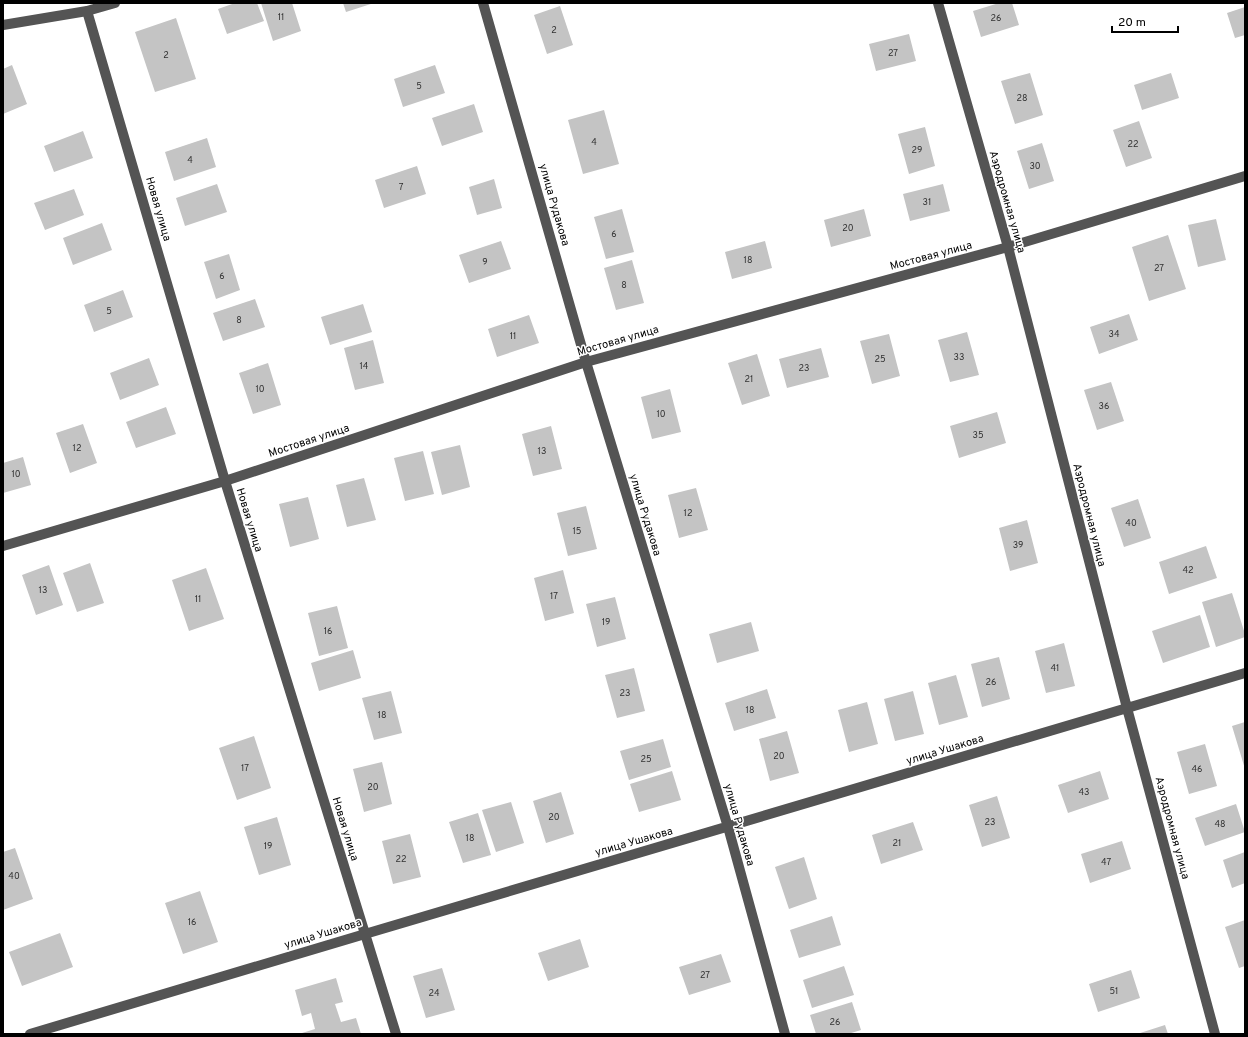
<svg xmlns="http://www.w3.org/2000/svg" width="1248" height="1037" font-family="Overpass,sans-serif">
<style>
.building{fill:#c4c4c4}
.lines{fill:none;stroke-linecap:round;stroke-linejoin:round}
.minor{stroke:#545454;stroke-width:10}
.labels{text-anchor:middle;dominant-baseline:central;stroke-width:3;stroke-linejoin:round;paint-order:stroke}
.number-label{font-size:9px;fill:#313131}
.street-label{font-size:11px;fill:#000;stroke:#fff}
</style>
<rect width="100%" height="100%" fill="#fff"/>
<path class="building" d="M 235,3 L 257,3 L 264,21 L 227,34 L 218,9 Z
M 261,3 L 292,3 L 301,31 L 273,41 Z
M 343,3 L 374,3 L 346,12 Z
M 999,3 L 1012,3 L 1019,25 L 981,37 L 973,11 Z
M 560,6 L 573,45 L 547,54 L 534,15 Z
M 1245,7 L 1245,35 L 1235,38 L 1227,13 Z
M 176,18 L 196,79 L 155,92 L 135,32 Z
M 909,34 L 916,61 L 876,71 L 869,44 Z
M 12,65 L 27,104 L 3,114 L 3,69 Z
M 435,65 L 445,93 L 403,107 L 394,79 Z
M 1030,73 L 1043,115 L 1015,124 L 1001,81 Z
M 1171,73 L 1179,98 L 1142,110 L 1134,85 Z
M 474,104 L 483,132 L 442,146 L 432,118 Z
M 604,110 L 619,164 L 583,174 L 568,120 Z
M 1139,121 L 1152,158 L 1126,167 L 1113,130 Z
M 925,127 L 935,166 L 909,174 L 898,134 Z
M 83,131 L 93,158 L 54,172 L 44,146 Z
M 207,138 L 216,167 L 174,181 L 165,152 Z
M 1042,143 L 1054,181 L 1029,189 L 1017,151 Z
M 417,166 L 426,194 L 384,208 L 375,180 Z
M 494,179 L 502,208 L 477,215 L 469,187 Z
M 217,184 L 227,212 L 185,226 L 176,198 Z
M 943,184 L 950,211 L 910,221 L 903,194 Z
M 74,189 L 84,215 L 45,230 L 34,203 Z
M 622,209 L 634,252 L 606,259 L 594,217 Z
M 864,209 L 871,236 L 831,247 L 824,220 Z
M 1216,219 L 1226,260 L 1198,267 L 1188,225 Z
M 102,223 L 112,250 L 73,265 L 63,238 Z
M 1168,235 L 1186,289 L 1149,301 L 1132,247 Z
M 501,241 L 511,269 L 469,283 L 459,255 Z
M 765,241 L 772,268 L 732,279 L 725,252 Z
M 229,254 L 240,290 L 216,299 L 204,262 Z
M 632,260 L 644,303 L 616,310 L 604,268 Z
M 123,290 L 133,317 L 94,332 L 84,305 Z
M 255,299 L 265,327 L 223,341 L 213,313 Z
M 363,304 L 372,332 L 330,345 L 321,317 Z
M 1129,314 L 1138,340 L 1099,354 L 1090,327 Z
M 529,315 L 539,343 L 497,357 L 488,329 Z
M 967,332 L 979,375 L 950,382 L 938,340 Z
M 889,334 L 900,376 L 872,384 L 860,341 Z
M 373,340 L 384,383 L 355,390 L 344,348 Z
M 821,348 L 829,377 L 787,388 L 779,359 Z
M 757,354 L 770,396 L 742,405 L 728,363 Z
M 149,358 L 159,385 L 120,400 L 110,373 Z
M 268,363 L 281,405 L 253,414 L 239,373 Z
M 1111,382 L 1124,421 L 1097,430 L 1084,390 Z
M 670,389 L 681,432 L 652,439 L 641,397 Z
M 166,407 L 176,434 L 136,448 L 126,422 Z
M 997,412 L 1006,443 L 959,458 L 950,426 Z
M 83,424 L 97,463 L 70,473 L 56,433 Z
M 551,426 L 562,469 L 533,476 L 522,434 Z
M 460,445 L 470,487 L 442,495 L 431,452 Z
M 423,451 L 434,494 L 405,501 L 394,458 Z
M 23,457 L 31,485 L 3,493 L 3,463 Z
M 364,478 L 376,520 L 347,527 L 336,485 Z
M 696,488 L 708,530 L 679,538 L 668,495 Z
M 308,497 L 319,539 L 290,547 L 279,504 Z
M 1138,499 L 1151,538 L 1124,547 L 1111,508 Z
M 586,506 L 597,549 L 568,556 L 557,513 Z
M 1027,520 L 1038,563 L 1010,571 L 999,528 Z
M 1206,546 L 1217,578 L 1169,594 L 1159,562 Z
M 90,563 L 104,603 L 77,612 L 63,573 Z
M 49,565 L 63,605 L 36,615 L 22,575 Z
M 206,568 L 224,619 L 189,631 L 172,580 Z
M 563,570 L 574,613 L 545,621 L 534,578 Z
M 1232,593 L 1245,634 L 1245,637 L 1216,647 L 1202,602 Z
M 615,597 L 626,639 L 597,647 L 586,604 Z
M 337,606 L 348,648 L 319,656 L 308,613 Z
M 1200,615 L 1210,647 L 1163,663 L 1152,631 Z
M 751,622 L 759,651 L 717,663 L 709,634 Z
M 1064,643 L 1075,686 L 1046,693 L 1035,651 Z
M 353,650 L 361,678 L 319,691 L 311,663 Z
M 999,657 L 1010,699 L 982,707 L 971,664 Z
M 634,668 L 645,711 L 617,718 L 605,675 Z
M 956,675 L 968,717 L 939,725 L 928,683 Z
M 767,689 L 776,718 L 734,731 L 725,703 Z
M 391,691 L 402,733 L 374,740 L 362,698 Z
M 913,691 L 924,734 L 895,741 L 884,699 Z
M 867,702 L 878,744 L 849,752 L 838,710 Z
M 1245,722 L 1245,769 L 1232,726 Z
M 787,731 L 799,773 L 770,781 L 759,739 Z
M 254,736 L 271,788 L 237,800 L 219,748 Z
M 663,739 L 671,767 L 629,780 L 620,751 Z
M 1205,744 L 1217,786 L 1189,794 L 1177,752 Z
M 382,762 L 392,804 L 364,812 L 353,769 Z
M 672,771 L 681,800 L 639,812 L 630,784 Z
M 1100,771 L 1109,799 L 1068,813 L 1058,785 Z
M 561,792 L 574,834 L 546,843 L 533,801 Z
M 997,796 L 1010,838 L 982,847 L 969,805 Z
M 511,802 L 524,843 L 496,852 L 482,810 Z
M 1236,804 L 1245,832 L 1205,846 L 1195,818 Z
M 478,813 L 491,855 L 463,863 L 449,822 Z
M 277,817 L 291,865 L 259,875 L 244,827 Z
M 913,822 L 923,850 L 881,864 L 872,835 Z
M 410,834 L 421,877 L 393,884 L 382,841 Z
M 1122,841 L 1131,869 L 1090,883 L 1081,854 Z
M 15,848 L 33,899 L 3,910 L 3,852 Z
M 1245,852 L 1245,883 L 1232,888 L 1223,860 Z
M 804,857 L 817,899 L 789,909 L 775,867 Z
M 200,891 L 218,942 L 183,954 L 165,903 Z
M 832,916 L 841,945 L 799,958 L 790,930 Z
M 1245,920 L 1245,966 L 1239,968 L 1225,927 Z
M 60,933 L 73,967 L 22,986 L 9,952 Z
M 580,939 L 589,967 L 548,981 L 538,953 Z
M 721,954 L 731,982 L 689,995 L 679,967 Z
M 844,966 L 854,995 L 812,1008 L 803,980 Z
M 442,968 L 455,1010 L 426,1018 L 413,976 Z
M 1131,970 L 1140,998 L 1098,1012 L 1089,984 Z
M 336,978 L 343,1002 L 335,1004 L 341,1022 L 356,1018 L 361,1034 L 303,1034 L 302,1033 L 315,1029 L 311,1013 L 302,1016 L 295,990 Z
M 852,1002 L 861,1030 L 848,1034 L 816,1034 L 810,1015 Z
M 1165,1025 L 1168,1034 L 1137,1034 Z"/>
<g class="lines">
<path class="minor" d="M 483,3 L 586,362 L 728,827 L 785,1034
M 938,3 L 1008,247 L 1127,708 L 1215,1034
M 87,11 L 225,481 L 396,1034
M 3,25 L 87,11 L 115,3
M 3,546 L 225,481 L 586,362 L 1008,247 L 1245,176
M 30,1034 L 365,934 L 1245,673"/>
</g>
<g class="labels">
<g class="number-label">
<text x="281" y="17">11</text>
<text x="996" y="18">26</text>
<text x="554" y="30">2</text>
<text x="893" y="53">27</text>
<text x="166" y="55">2</text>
<text x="419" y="86">5</text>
<text x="1022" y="98">28</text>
<text x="594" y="142">4</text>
<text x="1133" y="144">22</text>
<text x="917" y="150">29</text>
<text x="190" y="160">4</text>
<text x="1035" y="166">30</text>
<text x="401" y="187">7</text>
<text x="927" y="202">31</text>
<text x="848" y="228">20</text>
<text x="614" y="234">6</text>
<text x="748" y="260">18</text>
<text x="485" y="262">9</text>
<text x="1159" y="268">27</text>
<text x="222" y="276">6</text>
<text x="624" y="285">8</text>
<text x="109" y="311">5</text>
<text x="239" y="320">8</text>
<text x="1114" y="334">34</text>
<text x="513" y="336">11</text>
<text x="959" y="357">33</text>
<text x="880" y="359">25</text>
<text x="364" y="366">14</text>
<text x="804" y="368">23</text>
<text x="749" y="379">21</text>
<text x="260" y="389">10</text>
<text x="1104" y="406">36</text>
<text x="661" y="414">10</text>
<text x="978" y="435">35</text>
<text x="77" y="448">12</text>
<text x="542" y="451">13</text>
<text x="16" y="474">10</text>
<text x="688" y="513">12</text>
<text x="1131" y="523">40</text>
<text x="577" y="531">15</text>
<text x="1018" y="545">39</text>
<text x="1188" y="570">42</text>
<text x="43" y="590">13</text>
<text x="554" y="596">17</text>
<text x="198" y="599">11</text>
<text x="606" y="622">19</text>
<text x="328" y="631">16</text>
<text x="1055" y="668">41</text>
<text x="991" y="682">26</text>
<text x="625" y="693">23</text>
<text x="750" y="710">18</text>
<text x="382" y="715">18</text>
<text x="779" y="756">20</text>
<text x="646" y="759">25</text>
<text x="245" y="768">17</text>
<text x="1197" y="769">46</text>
<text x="373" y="787">20</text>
<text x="1084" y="792">43</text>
<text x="554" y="817">20</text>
<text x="990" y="822">23</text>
<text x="1220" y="824">48</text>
<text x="470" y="838">18</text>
<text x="897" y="843">21</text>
<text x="268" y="846">19</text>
<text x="401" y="859">22</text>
<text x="1106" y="862">47</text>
<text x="14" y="876">40</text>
<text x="192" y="922">16</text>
<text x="705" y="975">27</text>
<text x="1114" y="991">51</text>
<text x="434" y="993">24</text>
<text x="835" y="1022">26</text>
</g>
<g class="street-label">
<text transform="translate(1007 202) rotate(74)">Аэродромная улица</text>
<text transform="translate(554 205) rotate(74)">улица Рудакова</text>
<text transform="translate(158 209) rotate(74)">Новая улица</text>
<text transform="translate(931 256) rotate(-15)">Мостовая улица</text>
<text transform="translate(618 341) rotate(-16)">Мостовая улица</text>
<text transform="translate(309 441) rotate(-18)">Мостовая улица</text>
<text transform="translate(645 515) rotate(73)">улица Рудакова</text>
<text transform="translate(1089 515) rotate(76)">Аэродромная улица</text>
<text transform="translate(249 520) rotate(73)">Новая улица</text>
<text transform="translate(945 750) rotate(-17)">улица Ушакова</text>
<text transform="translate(739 825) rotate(74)">улица Рудакова</text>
<text transform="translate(1172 828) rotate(75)">Аэродромная улица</text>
<text transform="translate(345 829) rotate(73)">Новая улица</text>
<text transform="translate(634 842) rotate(-16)">улица Ушакова</text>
<text transform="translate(323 934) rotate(-17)">улица Ушакова</text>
</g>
</g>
<rect width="1248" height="1037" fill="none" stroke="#000000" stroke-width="8"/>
<path d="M1112 26v6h66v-6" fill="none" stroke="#000000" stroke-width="2"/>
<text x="1118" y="26" font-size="12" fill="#000000" stroke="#ffffff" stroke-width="3" paint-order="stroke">20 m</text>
</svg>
